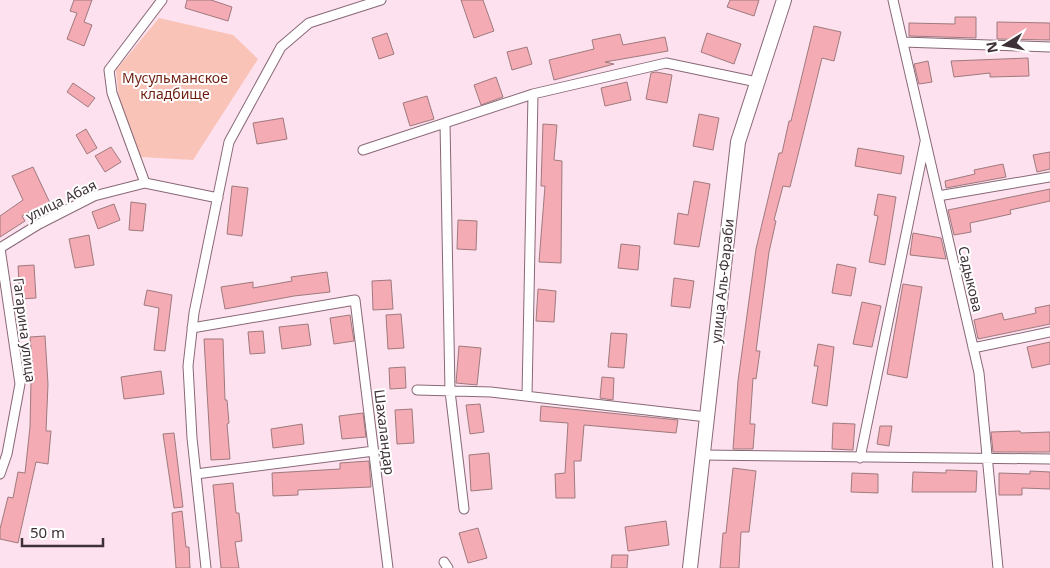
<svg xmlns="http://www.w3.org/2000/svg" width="1050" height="568" font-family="'Noto Sans',sans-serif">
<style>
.green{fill:#f9c3b7}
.building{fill:#f4abb4;stroke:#9e7a7e}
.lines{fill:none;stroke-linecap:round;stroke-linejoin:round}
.street-casing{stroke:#886877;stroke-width:11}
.secondary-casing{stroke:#886877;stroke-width:16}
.street{stroke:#fff;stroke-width:9}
.secondary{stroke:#fff;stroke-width:14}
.labels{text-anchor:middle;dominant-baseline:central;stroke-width:4;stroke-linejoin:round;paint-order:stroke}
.park-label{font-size:14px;fill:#6f1f10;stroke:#fff}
.street-label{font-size:14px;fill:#3e3037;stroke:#fff}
</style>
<rect width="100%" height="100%" fill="#fee1ee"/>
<path class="green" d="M 159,18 L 233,35 L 258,59 L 193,160 L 141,157 L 122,127 L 116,70 Z"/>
<path class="building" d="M 74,0 L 92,0 L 84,22 L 92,25 L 84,46 L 67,39 L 77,13 L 70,11 Z
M 187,0 L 211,0 L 232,7 L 228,21 L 185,8 Z
M 461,0 L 483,0 L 494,31 L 474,38 Z
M 730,0 L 759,0 L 754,16 L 727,7 Z
M 955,17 L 976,17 L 976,38 L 909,36 L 909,23 L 955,24 Z
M 997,22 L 1050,23 L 1050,40 L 997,39 Z
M 814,26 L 841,32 L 834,61 L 822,58 L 790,187 L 783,186 L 774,220 L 776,221 L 769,252 L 756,351 L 760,351 L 756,379 L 753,378 L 750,424 L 755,424 L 753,449 L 733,449 L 738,381 L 756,249 L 779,153 L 782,153 L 789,121 L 791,121 Z
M 387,33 L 394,54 L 379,59 L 372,38 Z
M 707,33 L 741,44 L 734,64 L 701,52 Z
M 620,34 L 623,45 L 665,37 L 668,51 L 605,62 L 614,64 L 554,80 L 549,60 L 594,49 L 592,40 Z
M 527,47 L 532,64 L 512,70 L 507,52 Z
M 1028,58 L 1029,76 L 990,77 L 990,73 L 954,77 L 951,61 Z
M 928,61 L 932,82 L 919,84 L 914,64 Z
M 656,72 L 672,75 L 667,103 L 646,99 L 651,73 Z
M 496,77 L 503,97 L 481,105 L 474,85 Z
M 627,82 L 631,100 L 605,106 L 601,88 Z
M 73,83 L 95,98 L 88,107 L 67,92 Z
M 427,96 L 434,119 L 410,126 L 403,103 Z
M 699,114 L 719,118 L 713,150 L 693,146 Z
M 283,118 L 287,139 L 257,144 L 253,123 Z
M 543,124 L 557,125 L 554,160 L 562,161 L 561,263 L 539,262 L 545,186 L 541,186 Z
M 86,129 L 97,148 L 87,154 L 76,135 Z
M 111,147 L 121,162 L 105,172 L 95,156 Z
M 858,148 L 904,156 L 901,174 L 855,166 Z
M 1050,152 L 1050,169 L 1037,172 L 1033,155 Z
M 1003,164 L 1006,177 L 946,188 L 945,181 L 975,174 L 974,170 Z
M 33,167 L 50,203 L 22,216 L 25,221 L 0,237 L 0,216 L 23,200 L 12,176 Z
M 694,181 L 710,184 L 699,247 L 674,244 L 678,213 L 688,215 Z
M 232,186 L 248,188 L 242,236 L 227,234 Z
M 1050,189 L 1050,201 L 1010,210 L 1011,214 L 970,223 L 971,232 L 954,235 L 948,210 Z
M 878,194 L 896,197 L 885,265 L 869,262 L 878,216 L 874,215 Z
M 131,202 L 146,204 L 143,231 L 129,230 Z
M 114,204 L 120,220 L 98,229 L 92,212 Z
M 458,220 L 477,221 L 476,250 L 457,249 Z
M 913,233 L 941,238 L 946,259 L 910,255 Z
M 89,235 L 94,265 L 75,268 L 69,239 Z
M 621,244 L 640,246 L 638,270 L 618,268 Z
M 837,264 L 856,268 L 851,296 L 832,293 Z
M 34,265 L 36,298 L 20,299 L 18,266 Z
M 327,272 L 330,292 L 294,296 L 225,309 L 221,287 L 253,282 L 253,288 L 292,281 L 291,277 Z
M 674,278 L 694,281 L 690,308 L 671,306 Z
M 391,280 L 393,309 L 373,310 L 372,281 Z
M 903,284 L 922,287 L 907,378 L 887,374 Z
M 538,289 L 556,291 L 554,322 L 536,321 Z
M 147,290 L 172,295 L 165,351 L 154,350 L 159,308 L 144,305 Z
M 862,302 L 881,306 L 872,347 L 853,344 Z
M 1050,305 L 1050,324 L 978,339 L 974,320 L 1002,313 L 1004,320 L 1036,313 L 1035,308 Z
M 401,314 L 404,348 L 388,349 L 386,315 Z
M 350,315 L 354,341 L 334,344 L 330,318 Z
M 308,324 L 311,345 L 282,349 L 279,327 Z
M 263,331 L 265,353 L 250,354 L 248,332 Z
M 611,333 L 627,334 L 624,368 L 608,367 Z
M 45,336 L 48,384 L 46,431 L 51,431 L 48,464 L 36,462 L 18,543 L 0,539 L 0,529 L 8,497 L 13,498 L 18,472 L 25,473 L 30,427 L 31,382 L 34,382 L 30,337 Z
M 204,339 L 223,339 L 225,400 L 227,400 L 229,423 L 227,424 L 230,459 L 211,460 Z
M 1050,342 L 1050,364 L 1032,368 L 1027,347 Z
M 818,344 L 834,347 L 827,406 L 812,403 L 818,366 L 814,366 Z
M 459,346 L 481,348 L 477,385 L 456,383 Z
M 405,367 L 406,388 L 390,389 L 389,368 Z
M 161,371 L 164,394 L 124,399 L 121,377 Z
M 602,377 L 614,378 L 613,400 L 600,398 Z
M 480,404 L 484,432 L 470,434 L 466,405 Z
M 541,406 L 678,420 L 676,433 L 584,425 L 581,461 L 574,461 L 575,498 L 556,498 L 555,474 L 565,473 L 568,423 L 540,421 Z
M 412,409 L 414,443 L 397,444 L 395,410 Z
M 363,413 L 366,437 L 342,439 L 339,416 Z
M 833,423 L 855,424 L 853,450 L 832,449 Z
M 302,424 L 304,444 L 273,448 L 271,429 Z
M 880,426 L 892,426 L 889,446 L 877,444 Z
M 1020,431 L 1021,433 L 1050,432 L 1050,452 L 993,452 L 991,432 Z
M 174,433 L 183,507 L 174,508 L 163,434 Z
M 489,453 L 492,489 L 471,491 L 469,455 Z
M 369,461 L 371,487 L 298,490 L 298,495 L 273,496 L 272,473 L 340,469 L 340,463 Z
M 733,468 L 756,471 L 749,532 L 741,532 L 739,568 L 720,568 L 723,533 L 726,533 Z
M 946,470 L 977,471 L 976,492 L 912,492 L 913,472 L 946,473 Z
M 1030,471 L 1050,472 L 1050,489 L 1022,488 L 1022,495 L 999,495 L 999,473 L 1030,474 Z
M 852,473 L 878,474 L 878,493 L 851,492 Z
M 233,483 L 236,513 L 239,513 L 242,541 L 235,542 L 239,568 L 221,568 L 213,485 Z
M 182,511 L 186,547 L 189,547 L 190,568 L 176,568 L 172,513 Z
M 666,521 L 669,545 L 628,551 L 625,527 Z
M 478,528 L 487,558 L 468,563 L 459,533 Z
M 612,555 L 628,555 L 627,568 L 611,568 Z"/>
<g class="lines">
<g class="street-casing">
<path id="street" d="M 893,0 L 979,373 L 998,568
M 903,42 L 1050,47
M 445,123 L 450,391 L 464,509
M 363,150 L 533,94 L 666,63 L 757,82
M 145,183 L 112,93 L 109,70 L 162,0
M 938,196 L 1050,177
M 0,248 L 39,224 L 94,196 L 145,183 L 218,198
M 192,328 L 355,300 L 388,568
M 973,348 L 1050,332
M 417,390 L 491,392 L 707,417
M 527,396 L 533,94
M 702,455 L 1050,459
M 860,458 L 925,142
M 0,474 L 7,454 L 20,384 L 0,248
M 196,474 L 374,451
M 444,562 L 448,568
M 206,568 L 192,438 L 188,366 L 194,313 L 229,142 L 281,47 L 309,23 L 381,0"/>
</g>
<g class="secondary-casing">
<path id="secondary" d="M 690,568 L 738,142 L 784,0"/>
</g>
<use href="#street" class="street"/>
<use href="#secondary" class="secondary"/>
</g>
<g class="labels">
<g class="park-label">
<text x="175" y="77">Мусульманское<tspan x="175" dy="16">кладбище</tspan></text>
</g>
<g class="street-label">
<text transform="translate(61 200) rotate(-26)">улица Абая</text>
<text transform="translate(971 279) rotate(77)">Садыкова</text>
<text transform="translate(722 281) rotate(-84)">улица Аль-Фараби</text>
<text transform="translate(25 330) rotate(83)">Гагарина улица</text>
<text transform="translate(385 432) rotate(83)">Шахаландар</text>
</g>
</g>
<g transform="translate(1005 45) rotate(260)" stroke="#ffffff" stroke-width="4" paint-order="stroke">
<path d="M0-4L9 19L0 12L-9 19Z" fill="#3e3037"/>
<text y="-8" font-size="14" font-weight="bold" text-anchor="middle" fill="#3e3037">N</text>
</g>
<path d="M22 538v8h81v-8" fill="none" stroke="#3e3037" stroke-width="2.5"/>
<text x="30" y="538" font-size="15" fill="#3e3037" stroke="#ffffff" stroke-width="4" paint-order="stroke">50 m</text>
</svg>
